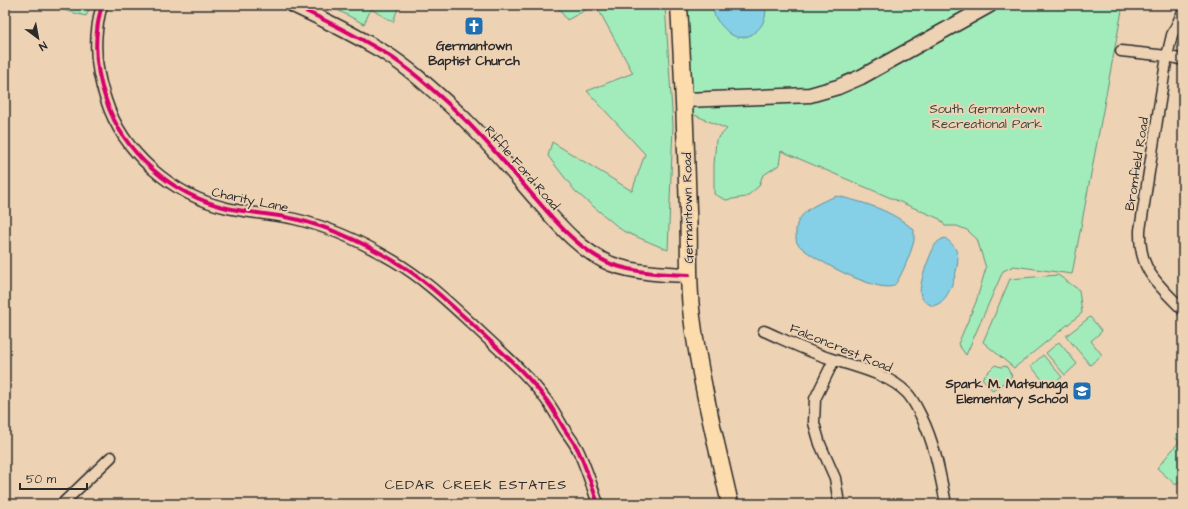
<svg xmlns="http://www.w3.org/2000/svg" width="1188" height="509" font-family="'Architects Daughter',sans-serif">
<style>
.green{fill:#a2ecbc;stroke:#668c74}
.water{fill:#85d0e6;stroke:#618e9b}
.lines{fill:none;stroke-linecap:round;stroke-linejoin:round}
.street-casing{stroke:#2b2b2b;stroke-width:13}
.secondary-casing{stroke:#2b2b2b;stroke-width:17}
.primary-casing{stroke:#2b2b2b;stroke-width:19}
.street{stroke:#edd2b4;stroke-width:10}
.secondary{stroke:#edd2b4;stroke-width:14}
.primary{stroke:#fcdcac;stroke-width:16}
.cycleway-casing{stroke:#edd2b4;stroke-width:6}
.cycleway{stroke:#d6006c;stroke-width:4}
.labels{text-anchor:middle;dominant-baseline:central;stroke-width:4;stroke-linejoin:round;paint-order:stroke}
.poi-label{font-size:13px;font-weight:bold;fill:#2b2b2b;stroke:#edd2b4}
.park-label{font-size:13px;fill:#3d4841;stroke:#edd2b4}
.street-label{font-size:13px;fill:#2b2b2b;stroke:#edd2b4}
.neighbourhood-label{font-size:14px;letter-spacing:1px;fill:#2b2b2b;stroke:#edd2b4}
</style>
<rect width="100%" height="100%" fill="#edd2b4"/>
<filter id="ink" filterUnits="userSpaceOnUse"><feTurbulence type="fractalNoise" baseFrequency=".025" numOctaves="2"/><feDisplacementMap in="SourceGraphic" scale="8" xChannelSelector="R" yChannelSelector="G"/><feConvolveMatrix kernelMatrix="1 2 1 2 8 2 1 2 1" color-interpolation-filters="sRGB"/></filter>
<g filter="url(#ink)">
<path class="green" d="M 44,5 L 91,5 L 86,16 Z
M 328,5 L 399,5 L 393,22 L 371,9 L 364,24 Z
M 556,5 L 595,5 L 567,20 Z
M 596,5 L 665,5 L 673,126 L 668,250 L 623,231 L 576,192 L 548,156 L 552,142 L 632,191 L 645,154 L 587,91 L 633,73 Z
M 683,5 L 1123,5 L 1072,274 L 1014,266 L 1003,271 L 966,355 L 958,344 L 976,302 L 986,268 L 977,239 L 967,230 L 957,226 L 945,226 L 940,219 L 781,151 L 779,165 L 765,174 L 762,177 L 759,186 L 746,197 L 726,200 L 714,194 L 714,165 L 716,140 L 727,129 L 690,113 Z
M 1058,275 L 1079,290 L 1082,313 L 1014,368 L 983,342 L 1010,279 Z
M 1090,317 L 1102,331 L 1091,341 L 1102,355 L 1090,365 L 1066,336 Z
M 1059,342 L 1077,364 L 1065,375 L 1046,353 Z
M 1043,355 L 1062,377 L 1049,388 L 1031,366 Z
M 995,365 L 1001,367 L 1006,366 L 1012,376 L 993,391 L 982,378 Z
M 1181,429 L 1183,430 L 1183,476 L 1176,485 L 1157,468 L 1179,442 L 1175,437 Z"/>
<path class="water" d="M 712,5 L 764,5 C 772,22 749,45 732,35 C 727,32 720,24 717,20 C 714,16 713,9 712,5 Z
M 837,196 C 866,203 891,210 914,230 C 914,233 914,237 914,240 C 913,248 899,283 893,286 C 877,293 807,257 797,243 C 796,241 796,237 796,234 C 794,212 820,202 837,196 Z
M 945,238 C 950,242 955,246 957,253 C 961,263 950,296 941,302 C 939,304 935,305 933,306 C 928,304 923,301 921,296 C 917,287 930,254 935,245 C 937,242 941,239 945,238 Z"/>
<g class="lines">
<g class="street-casing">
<path id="street" d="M 102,5 C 93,36 95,69 106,100 C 123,153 172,195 227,208 C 249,213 272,214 295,219 C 329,227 364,243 394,261 C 423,278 447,301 472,324 C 498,349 526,372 547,401 C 553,409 558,418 563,427 C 568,435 574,442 578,450 C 586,467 592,486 598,504
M 1183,12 L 1172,35 L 1167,56 L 1140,230 C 1139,271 1157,283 1183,310
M 1121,51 L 1167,56 L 1183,60
M 764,331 C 787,341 811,353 835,360 C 859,368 888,374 907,393 C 913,399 917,408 921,416 C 935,444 940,474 946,504
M 834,360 L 815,399 L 814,423 L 820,444 L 835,478 L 839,504
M 62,504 L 111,457"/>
</g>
<g class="secondary-casing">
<path id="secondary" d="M 293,5 C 323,19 353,34 382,51 C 408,67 432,89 455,110 C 484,137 510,169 536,199 C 558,224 580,251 611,264 C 636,273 663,274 689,275
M 685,100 L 810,95 L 838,87 L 861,77 L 990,5"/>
</g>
<g class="primary-casing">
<path id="primary" d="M 679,5 C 683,74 686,142 688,211 C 690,246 687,282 692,317 C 700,380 716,442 730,504"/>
</g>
<use href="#street" class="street"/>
<use href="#secondary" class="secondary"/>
<use href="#primary" class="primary"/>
<g class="cycleway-casing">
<path id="cycleway" d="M 102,5 C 93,36 95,69 106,100 C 123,153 172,195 227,208 C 249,213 272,214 295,219 C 329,227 364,243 394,261 C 423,278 447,301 472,324 C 498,349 526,372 547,401 C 553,409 558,418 563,427 C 568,435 574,442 578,450 C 586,467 592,486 598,504
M 293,5 C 323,19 353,34 382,51 C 408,67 432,89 455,110 C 484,137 510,169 536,199 C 558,224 580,251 611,264 C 636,273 663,274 689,275"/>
</g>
<use href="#cycleway" class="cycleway"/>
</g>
</g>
<defs>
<g id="church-square" transform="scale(1)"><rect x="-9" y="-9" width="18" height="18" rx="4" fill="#1f6fb2" stroke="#edd2b4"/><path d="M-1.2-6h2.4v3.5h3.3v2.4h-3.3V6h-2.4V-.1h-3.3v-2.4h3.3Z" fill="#fff"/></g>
<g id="school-square" transform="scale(1)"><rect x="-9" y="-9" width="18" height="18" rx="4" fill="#1f6fb2" stroke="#edd2b4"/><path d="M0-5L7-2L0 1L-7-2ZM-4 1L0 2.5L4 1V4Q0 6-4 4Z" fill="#fff"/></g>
</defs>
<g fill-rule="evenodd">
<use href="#church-square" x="474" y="26"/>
<use href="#school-square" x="1082" y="391"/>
</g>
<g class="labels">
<g class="poi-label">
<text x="474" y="46">Germantown<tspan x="474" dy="15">Baptist Church</tspan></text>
<text x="1068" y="384" text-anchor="end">Spark M. Matsunaga<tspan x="1068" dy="15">Elementary School</tspan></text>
</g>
<g class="park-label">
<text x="987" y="109">South Germantown<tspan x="987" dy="15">Recreational Park</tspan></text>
</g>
<g class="street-label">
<text transform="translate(1137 164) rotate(-81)">Bromfield Road</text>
<text transform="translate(522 168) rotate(49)">Riffle Ford Road</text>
<text transform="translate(250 200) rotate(12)">Charity Lane</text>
<text transform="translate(688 208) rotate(-91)">Germantown Road</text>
<text transform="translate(841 348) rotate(22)">Falconcrest Road</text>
</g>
<g class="neighbourhood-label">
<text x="476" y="485">CEDAR CREEK ESTATES</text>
</g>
</g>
<rect width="1188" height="509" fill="none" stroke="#edd2b4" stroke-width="20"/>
<rect x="10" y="10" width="1168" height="489" fill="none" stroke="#2b2b2b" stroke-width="1.5" filter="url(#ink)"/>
<g transform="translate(38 38) rotate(148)" stroke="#edd2b4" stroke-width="3" paint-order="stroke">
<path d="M0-3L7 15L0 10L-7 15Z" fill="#2b2b2b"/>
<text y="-6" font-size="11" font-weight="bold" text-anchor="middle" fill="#2b2b2b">N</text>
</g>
<path d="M20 483v6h67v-6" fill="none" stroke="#2b2b2b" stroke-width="2"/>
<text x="26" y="483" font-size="12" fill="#2b2b2b" stroke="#edd2b4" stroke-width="3" paint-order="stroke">50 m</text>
</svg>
